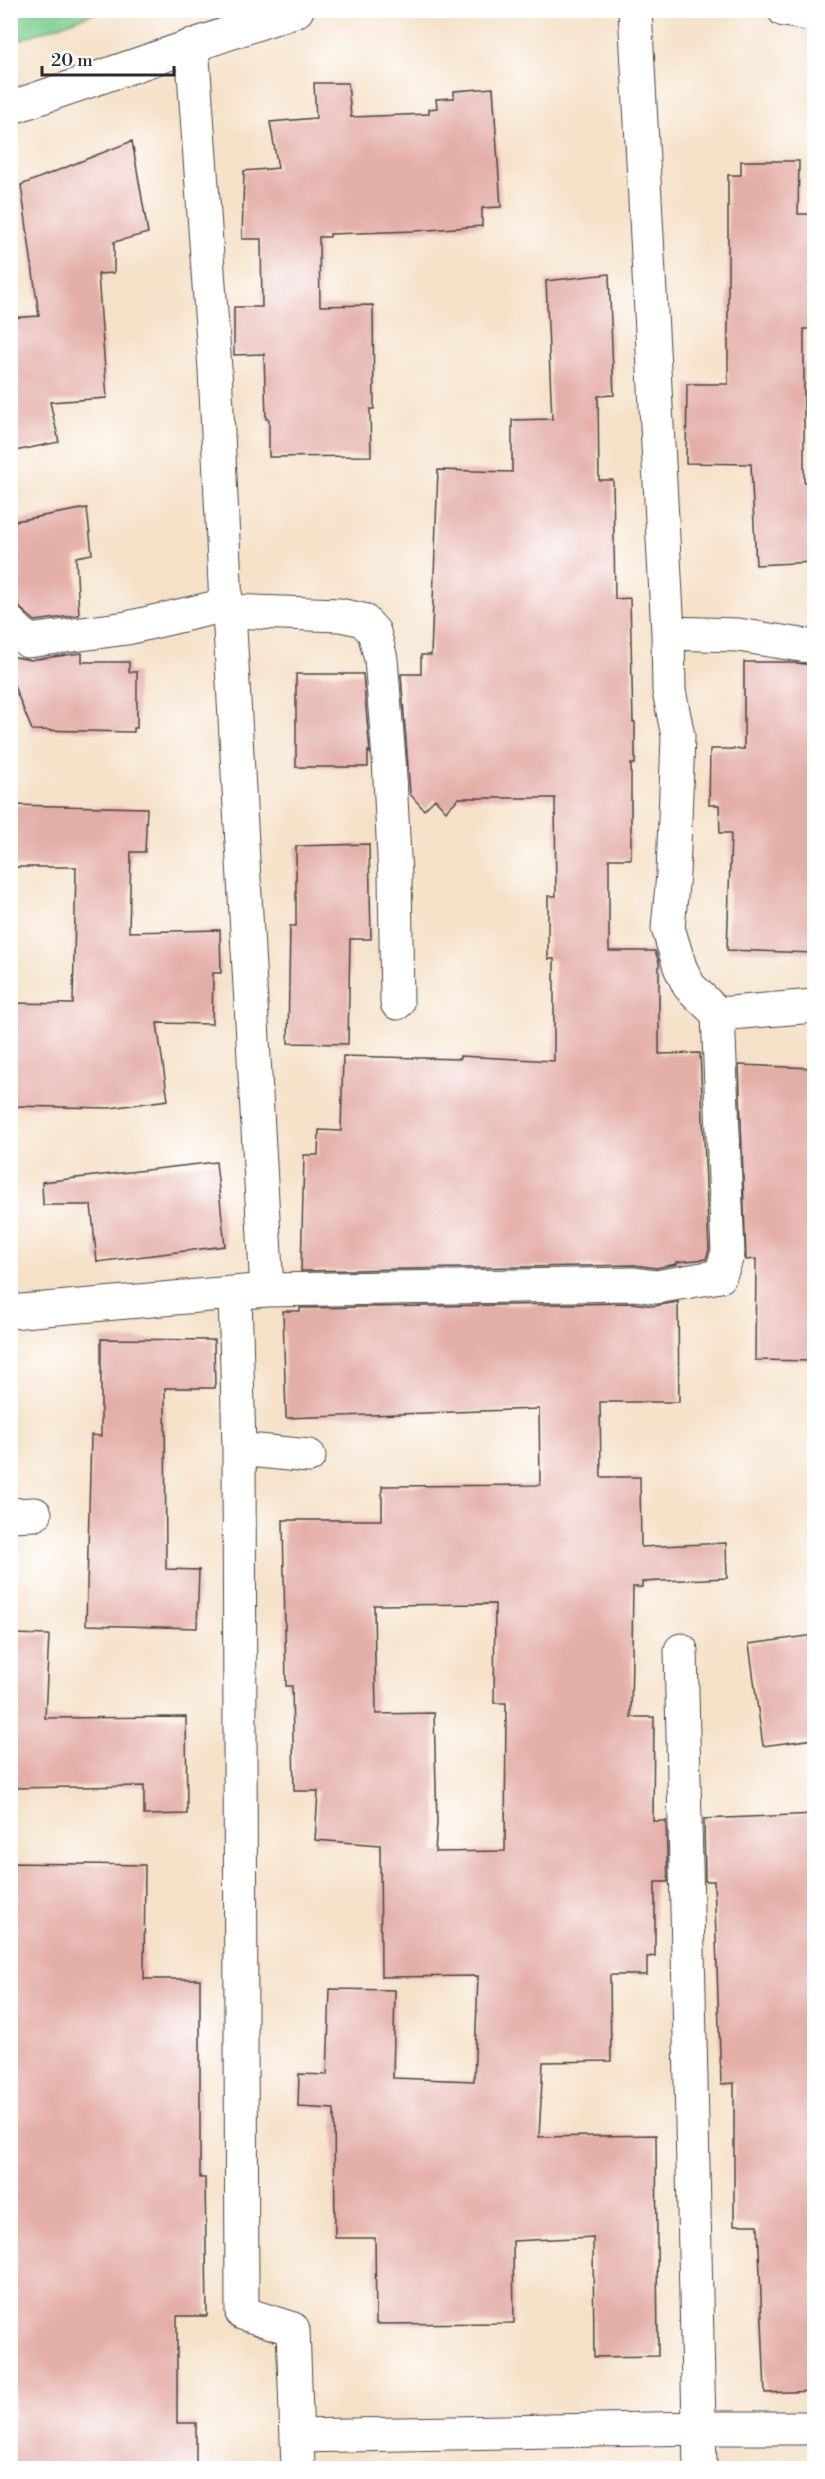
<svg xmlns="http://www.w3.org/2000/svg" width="825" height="2479" font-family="'Libre Bodoni',serif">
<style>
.green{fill:#7ecf8f;stroke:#547d5d;stroke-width:1.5}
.building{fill:#e4aea8;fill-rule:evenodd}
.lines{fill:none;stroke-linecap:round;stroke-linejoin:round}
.minor-casing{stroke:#494643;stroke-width:35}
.minor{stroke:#fff;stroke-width:33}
</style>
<rect width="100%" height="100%" fill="#fff"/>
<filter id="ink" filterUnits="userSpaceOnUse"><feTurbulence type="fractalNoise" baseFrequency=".0167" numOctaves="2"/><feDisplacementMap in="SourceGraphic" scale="12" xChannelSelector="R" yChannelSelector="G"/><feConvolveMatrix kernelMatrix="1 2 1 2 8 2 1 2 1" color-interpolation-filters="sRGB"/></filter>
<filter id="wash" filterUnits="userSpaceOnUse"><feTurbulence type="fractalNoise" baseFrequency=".008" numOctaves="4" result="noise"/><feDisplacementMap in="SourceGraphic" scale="24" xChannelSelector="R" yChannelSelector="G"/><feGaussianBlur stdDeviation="1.35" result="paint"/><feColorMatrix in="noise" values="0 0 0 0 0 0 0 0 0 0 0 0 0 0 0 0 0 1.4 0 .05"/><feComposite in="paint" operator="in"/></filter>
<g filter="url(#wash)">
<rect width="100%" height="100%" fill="#f5e1c8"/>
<path class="green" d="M 11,10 L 100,10 L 100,11 L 11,43 Z"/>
<g id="blocks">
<path class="building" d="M 314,83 L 348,83 L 351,117 L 429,114 L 429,109 L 437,108 L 436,99 L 454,98 L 454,91 L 493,88 L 501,207 L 482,208 L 482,226 L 415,231 L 330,234 L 330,237 L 319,237 L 320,306 L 373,305 L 374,409 L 370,409 L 371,456 L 269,457 L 269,419 L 266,419 L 264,354 L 234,355 L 234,307 L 262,307 L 261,239 L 242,239 L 244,171 L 278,168 L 270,122 L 316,118 Z
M 132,141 L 148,233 L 114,242 L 114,273 L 98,274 L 107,398 L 50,402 L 59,442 L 10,452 L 10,318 L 39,316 L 21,185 Z
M 741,161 L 799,161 L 798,214 L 814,214 L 814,329 L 804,329 L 804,482 L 814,482 L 814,562 L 756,565 L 751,464 L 686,463 L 687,384 L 728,384 L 728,175 L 741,175 Z
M 609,274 L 614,395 L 598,396 L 599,480 L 613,480 L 615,599 L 630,598 L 633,722 L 635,722 L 635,764 L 631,764 L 631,859 L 609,859 L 609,951 L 655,951 L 659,962 L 659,1054 L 700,1053 L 709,1250 L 706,1259 L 677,1262 L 677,1264 L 656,1268 L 634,1265 L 301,1271 L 304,1155 L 318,1155 L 319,1130 L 341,1131 L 343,1056 L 460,1059 L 460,1056 L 554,1061 L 554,959 L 548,959 L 548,896 L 556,896 L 555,798 L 459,798 L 446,811 L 435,799 L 424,810 L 410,794 L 401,674 L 421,674 L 421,655 L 431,655 L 438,470 L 512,472 L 512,420 L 552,419 L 546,281 Z
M 87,508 L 92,554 L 76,557 L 79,615 L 35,621 L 20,608 L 10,575 L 10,522 Z
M 82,653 L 82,662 L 129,662 L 129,672 L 137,672 L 137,728 L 134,728 L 134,732 L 32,730 L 10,676 L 10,656 L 30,660 Z
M 744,662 L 786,662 L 814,665 L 814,953 L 727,950 L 731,833 L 720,833 L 719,805 L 709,805 L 710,749 L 744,749 Z
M 296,674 L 363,674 L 370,753 L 368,751 L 368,767 L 296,767 Z
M 10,805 L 147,808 L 145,852 L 131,852 L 129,932 L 220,930 L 221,973 L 213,973 L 212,1024 L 157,1023 L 168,1100 L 110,1108 L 10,1106 L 10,1003 L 73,1004 L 76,867 L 10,867 Z
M 369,844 L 371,939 L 350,939 L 348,1044 L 288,1043 L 290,926 L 296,926 L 296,846 Z
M 739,1065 L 814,1068 L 814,1361 L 755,1360 L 756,1259 L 746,1260 Z
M 216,1162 L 225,1246 L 97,1262 L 91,1205 L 43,1205 L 42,1182 Z
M 678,1302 L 679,1402 L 600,1402 L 601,1477 L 640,1477 L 641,1547 L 726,1543 L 727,1578 L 642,1582 L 642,1587 L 633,1587 L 631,1717 L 654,1717 L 653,1821 L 666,1821 L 668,1882 L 655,1882 L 655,1956 L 647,1957 L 647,1975 L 610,1975 L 611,2061 L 543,2062 L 539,2137 L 656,2135 L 658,2356 L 594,2357 L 593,2237 L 513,2241 L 514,2323 L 376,2324 L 375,2238 L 335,2238 L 334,2109 L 298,2107 L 299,2074 L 327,2075 L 330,1989 L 395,1990 L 393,2078 L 474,2081 L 478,1976 L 381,1977 L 380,1845 L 315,1840 L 318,1791 L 294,1791 L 292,1686 L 286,1686 L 283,1520 L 382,1520 L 382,1486 L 540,1485 L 539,1409 L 286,1418 L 283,1311 L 300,1311 L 300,1308 L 633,1303 L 654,1306 ZM 495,1604 L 494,1703 L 506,1703 L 505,1851 L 435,1852 L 437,1822 L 434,1713 L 376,1714 L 374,1605 Z
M 101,1339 L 214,1340 L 215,1388 L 165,1388 L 166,1569 L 199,1570 L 197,1628 L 86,1625 L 91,1435 L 101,1436 Z
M 10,1634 L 49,1635 L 45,1718 L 186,1717 L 187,1814 L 144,1815 L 144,1786 L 10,1788 Z
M 814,1635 L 814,1739 L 763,1746 L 749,1644 Z
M 814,1814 L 814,2391 L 765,2393 L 758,2225 L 734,2225 L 734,2083 L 721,2084 L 714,1881 L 705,1881 L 704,1819 Z
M 10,1863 L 145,1865 L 144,1979 L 200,1979 L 200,2178 L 205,2178 L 207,2316 L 177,2316 L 177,2423 L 196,2423 L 196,2468 L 10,2469 L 10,2419 L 14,2419 L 14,2304 L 10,2305 Z"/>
</g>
</g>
<g filter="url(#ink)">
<use href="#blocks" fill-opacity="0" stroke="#494643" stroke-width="1.5"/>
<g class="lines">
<g class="minor-casing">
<path id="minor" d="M 635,10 L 668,633 L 738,635 L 814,647
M 784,10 L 814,15
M 192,45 L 215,369 L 226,605 L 229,611 L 267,1290
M 10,108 L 297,10
M 229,611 L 340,615 L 363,620 L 374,632 L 381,659 L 389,759 L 395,876 L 397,1003
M 10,623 L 28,641 L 127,628 L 226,605
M 718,1014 L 814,1006
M 235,1293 L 239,1449 L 242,2313 L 293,2329 L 298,2468
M 10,1312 L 267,1290 L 634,1284 L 656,1287 L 720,1276 L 728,1253 L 718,1014 L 689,986 L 680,967 L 668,928 L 673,874 L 678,736 L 669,691 L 668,633
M 239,1449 L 309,1456
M 10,1515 L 35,1514
M 681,1650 L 700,2468
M 298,2436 L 699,2428 L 814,2428"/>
</g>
<use href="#minor" class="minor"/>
</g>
</g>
<rect width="825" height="2479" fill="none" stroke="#fff" stroke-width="36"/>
<path d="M42 66v9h132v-9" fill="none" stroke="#2b2b2b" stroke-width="3"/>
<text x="51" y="66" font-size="18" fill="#2b2b2b" stroke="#ffffff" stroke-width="4.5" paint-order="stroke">20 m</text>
</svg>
